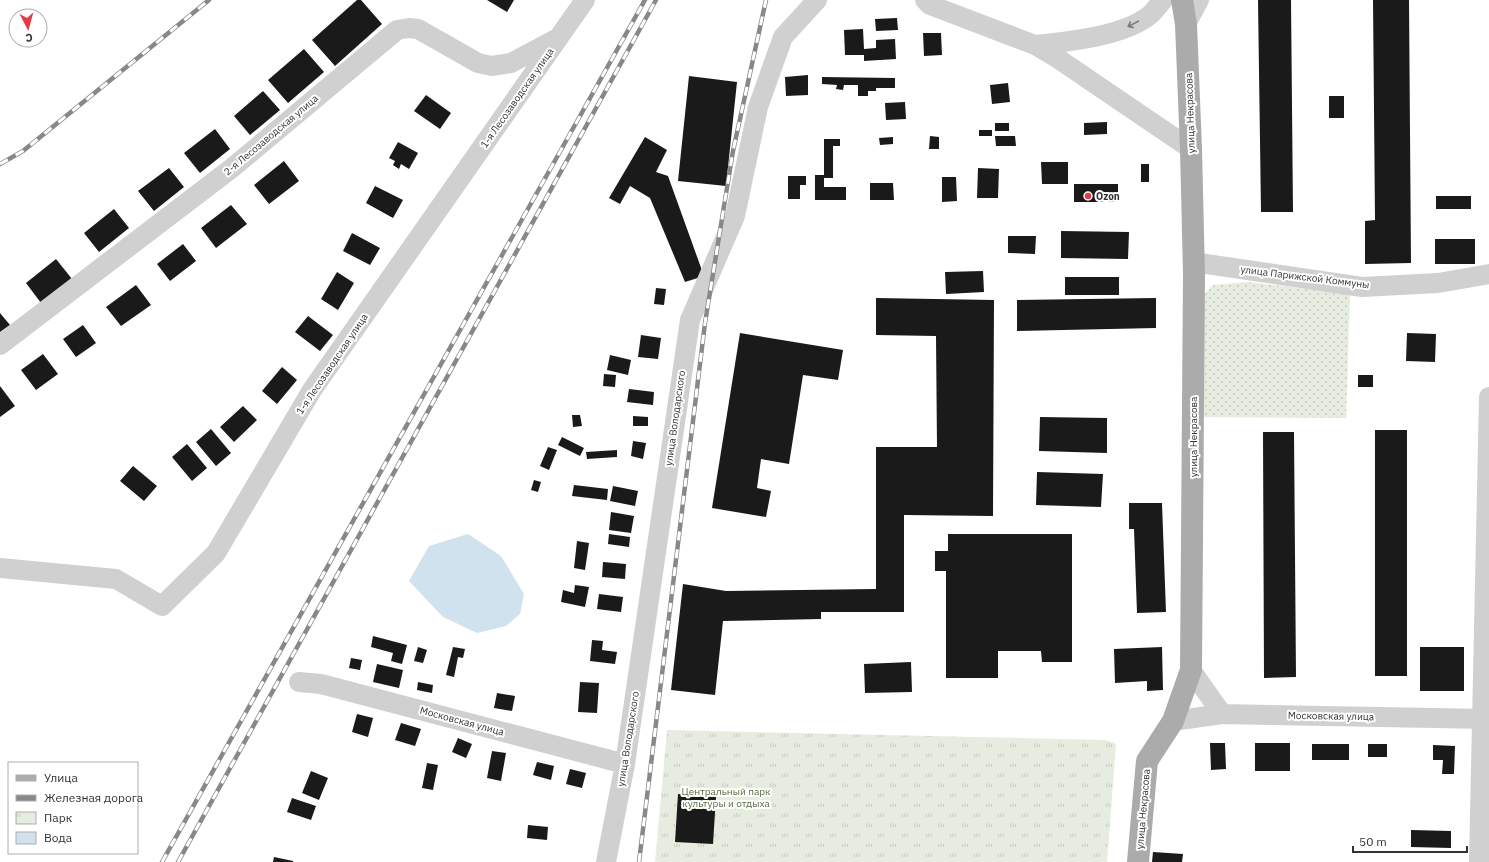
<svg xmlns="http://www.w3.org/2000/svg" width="1489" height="862" font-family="'IBM Plex Sans',sans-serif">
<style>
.grass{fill:url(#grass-dots)}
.park{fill:url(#park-tufts)}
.water{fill:#cfe2ee}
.building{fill:#1a1a1a}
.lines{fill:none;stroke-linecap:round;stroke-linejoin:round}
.minor{stroke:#d0d0d0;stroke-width:20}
.major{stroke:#ababab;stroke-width:22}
.rail-casing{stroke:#888;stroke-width:4.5}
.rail{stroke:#fff;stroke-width:3;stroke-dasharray:9;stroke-linecap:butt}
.oneway{stroke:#7a7a7a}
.poi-dot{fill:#e63946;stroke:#fff;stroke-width:1.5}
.labels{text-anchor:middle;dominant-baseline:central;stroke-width:4;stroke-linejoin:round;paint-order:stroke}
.street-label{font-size:10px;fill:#333;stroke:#fff}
.poi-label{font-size:10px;font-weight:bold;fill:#333;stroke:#fff;text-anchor:start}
.park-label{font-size:10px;fill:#56703f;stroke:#fff}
</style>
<defs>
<pattern id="grass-dots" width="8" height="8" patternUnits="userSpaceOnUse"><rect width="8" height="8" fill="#e6ecdf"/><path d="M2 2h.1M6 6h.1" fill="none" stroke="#c6cbc0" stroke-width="1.8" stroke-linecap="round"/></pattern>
<pattern id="park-tufts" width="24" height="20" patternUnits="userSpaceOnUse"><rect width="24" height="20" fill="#e6ecdf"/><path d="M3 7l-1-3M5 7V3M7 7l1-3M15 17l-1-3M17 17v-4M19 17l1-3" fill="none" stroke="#c6cbc0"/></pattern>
</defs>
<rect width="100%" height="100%" fill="#fff"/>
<path class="grass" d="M 1249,282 L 1350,294 L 1346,418 L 1196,417 L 1203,296 L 1213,285 Z"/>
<path class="park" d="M 667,730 L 1106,740 L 1116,744 L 1107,862 L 655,862 Z"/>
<path class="water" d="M 468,534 L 501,556 L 524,594 L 520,614 L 506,626 L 477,633 L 443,617 L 409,581 L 429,546 Z"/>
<path class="building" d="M 357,0 L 361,0 L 382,24 L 335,66 L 312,40 Z
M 487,0 L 514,0 L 507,12 Z
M 1258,0 L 1291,0 L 1293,212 L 1261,212 Z
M 1373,0 L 1409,0 L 1411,263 L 1365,264 L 1365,221 L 1375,220 Z
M 897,18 L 898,30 L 876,31 L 875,19 Z
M 863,29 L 864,49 L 876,48 L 876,40 L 895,39 L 896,59 L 864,61 L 864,55 L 845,55 L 844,30 Z
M 923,33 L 941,33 L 942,55 L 924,56 Z
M 304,49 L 324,72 L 288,103 L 268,80 Z
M 808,75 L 808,95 L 786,96 L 785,77 Z
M 689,76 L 737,82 L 726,186 L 678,181 Z
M 822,77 L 895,78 L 895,88 L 876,88 L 876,91 L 868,91 L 868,96 L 858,96 L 858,85 L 844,85 L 843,90 L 836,89 L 837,85 L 822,84 Z
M 1008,83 L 1010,102 L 992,104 L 990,85 Z
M 263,91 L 280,110 L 250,135 L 234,116 Z
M 426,95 L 451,113 L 440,129 L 414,111 Z
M 1329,96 L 1344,96 L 1344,118 L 1329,118 Z
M 905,102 L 906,119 L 886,120 L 885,103 Z
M 1107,122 L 1107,134 L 1084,135 L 1084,123 Z
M 995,123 L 1009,123 L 1009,131 L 995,131 Z
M 215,129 L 230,149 L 200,173 L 184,153 Z
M 979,130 L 992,130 L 992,136 L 979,136 Z
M 930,136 L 939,137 L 939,149 L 929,149 Z
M 995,136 L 1015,136 L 1016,146 L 996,146 Z
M 645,137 L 667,150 L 656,172 L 668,176 L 704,276 L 685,282 L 650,198 L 630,186 L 620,204 L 609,198 Z
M 893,137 L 893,144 L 880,145 L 879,138 Z
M 824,139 L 840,139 L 840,146 L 833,146 L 833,178 L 824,178 L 824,187 L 846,187 L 846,200 L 815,200 L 815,175 L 824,175 Z
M 398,142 L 418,153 L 409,169 L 401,164 L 399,169 L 393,165 L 395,161 L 389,158 Z
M 284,161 L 299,181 L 269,204 L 254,185 Z
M 1041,162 L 1068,162 L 1068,184 L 1042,184 Z
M 1141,164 L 1149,164 L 1149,182 L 1141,182 Z
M 169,168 L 184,187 L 154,211 L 138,191 Z
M 978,168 L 999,169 L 998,198 L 977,198 Z
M 788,176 L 806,176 L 806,185 L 800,185 L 800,199 L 788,199 Z
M 942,177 L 956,177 L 957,201 L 942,202 Z
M 870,183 L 893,183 L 894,200 L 870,200 Z
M 1074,184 L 1118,184 L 1118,202 L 1074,202 Z
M 375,186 L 403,200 L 393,218 L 366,203 Z
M 1436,196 L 1471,196 L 1471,209 L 1436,209 Z
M 231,205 L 247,224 L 216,248 L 201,228 Z
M 114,209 L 129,228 L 99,252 L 84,233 Z
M 1061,231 L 1129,232 L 1128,259 L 1061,258 Z
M 352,233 L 380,248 L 370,265 L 343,251 Z
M 1008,236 L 1036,236 L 1035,254 L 1008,253 Z
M 1435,239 L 1475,239 L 1475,264 L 1435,264 Z
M 183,244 L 196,261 L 170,281 L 157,264 Z
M 56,259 L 72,279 L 41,303 L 26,283 Z
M 983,271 L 984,292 L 946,294 L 945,272 Z
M 337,272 L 354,283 L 338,310 L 321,299 Z
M 1065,277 L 1119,277 L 1119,295 L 1065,295 Z
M 136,285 L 151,305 L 121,326 L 106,307 Z
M 656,288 L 666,289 L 664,305 L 654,304 Z
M 876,298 L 994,300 L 993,516 L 904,515 L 904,612 L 821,612 L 821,619 L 723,621 L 715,695 L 671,690 L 683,584 L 726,591 L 876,589 L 876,447 L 937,447 L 936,336 L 876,335 Z
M 1156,298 L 1156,328 L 1017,331 L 1017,300 Z
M 0,313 L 10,325 L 0,332 Z
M 308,316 L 333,335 L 320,351 L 295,332 Z
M 83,325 L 96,343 L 76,357 L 63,339 Z
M 740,333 L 843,350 L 838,380 L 803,375 L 789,464 L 761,459 L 757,488 L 771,491 L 766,517 L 712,508 Z
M 1407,333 L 1436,334 L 1435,362 L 1406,361 Z
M 641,335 L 661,338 L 658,359 L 638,357 Z
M 43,354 L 58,374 L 36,390 L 21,370 Z
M 610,355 L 631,360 L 628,375 L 607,370 Z
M 282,367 L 297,380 L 277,404 L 262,391 Z
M 604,374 L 616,375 L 615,387 L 603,386 Z
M 1358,375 L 1373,375 L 1373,387 L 1358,387 Z
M 0,386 L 15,406 L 0,417 Z
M 629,389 L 654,392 L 653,405 L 627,402 Z
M 243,406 L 257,420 L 234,442 L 220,427 Z
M 572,415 L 580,415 L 582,426 L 573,427 Z
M 633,416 L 648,417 L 648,426 L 633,426 Z
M 1040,417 L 1107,418 L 1107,453 L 1039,451 Z
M 211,429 L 231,453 L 216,466 L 196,442 Z
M 1375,430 L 1407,430 L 1407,676 L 1375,676 Z
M 1263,432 L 1294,432 L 1296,677 L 1264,678 Z
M 562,437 L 584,448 L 580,456 L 558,445 Z
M 633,441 L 646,443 L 643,459 L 631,456 Z
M 187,444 L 207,468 L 192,481 L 172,457 Z
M 548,447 L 557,450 L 549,470 L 540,466 Z
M 617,450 L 617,457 L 587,459 L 586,452 Z
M 133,466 L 157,486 L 144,501 L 120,481 Z
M 1037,472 L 1103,474 L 1101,507 L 1036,505 Z
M 534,480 L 541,482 L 538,492 L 531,490 Z
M 574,485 L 608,489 L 607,500 L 572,496 Z
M 613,486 L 638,491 L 635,506 L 610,501 Z
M 1129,503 L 1162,503 L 1166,612 L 1137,613 L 1134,529 L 1129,529 Z
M 611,512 L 634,516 L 631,533 L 609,530 Z
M 609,534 L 630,537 L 629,547 L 608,544 Z
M 948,534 L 1072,534 L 1072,662 L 1042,662 L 1041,651 L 998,651 L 998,678 L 946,678 L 946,571 L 935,571 L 935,551 L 948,551 Z
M 577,541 L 589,543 L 585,570 L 574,568 Z
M 603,562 L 626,564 L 625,579 L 602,577 Z
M 575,585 L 589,587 L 585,607 L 561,602 L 563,590 L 574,593 Z
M 599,594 L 623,597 L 621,612 L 597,609 Z
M 373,636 L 407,645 L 402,664 L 391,661 L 393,653 L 371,647 Z
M 592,640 L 603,641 L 602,650 L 617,652 L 615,664 L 590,661 Z
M 418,647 L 427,650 L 423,663 L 414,661 Z
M 453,647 L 465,649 L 463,658 L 458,657 L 454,677 L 446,675 Z
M 1162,647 L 1163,690 L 1147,691 L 1147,681 L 1115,683 L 1114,649 Z
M 1420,647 L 1464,647 L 1464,691 L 1420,691 Z
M 351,658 L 362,660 L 360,670 L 349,668 Z
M 911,662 L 912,692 L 865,693 L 864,664 Z
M 377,664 L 403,670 L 399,688 L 373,682 Z
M 418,682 L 433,685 L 432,693 L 417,690 Z
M 580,682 L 599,683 L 597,713 L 578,712 Z
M 497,693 L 515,696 L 512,711 L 494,708 Z
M 357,714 L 373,718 L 368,737 L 352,732 Z
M 401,723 L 421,729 L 415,746 L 395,740 Z
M 458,738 L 472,744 L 466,758 L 452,752 Z
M 1210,743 L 1225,743 L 1226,769 L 1211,770 Z
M 1255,743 L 1290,743 L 1290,771 L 1255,771 Z
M 1312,744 L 1349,744 L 1349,760 L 1312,760 Z
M 1368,744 L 1387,744 L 1387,757 L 1368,757 Z
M 1433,745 L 1455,746 L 1454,774 L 1442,774 L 1443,760 L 1433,760 Z
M 492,751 L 506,753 L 501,781 L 487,778 Z
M 537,762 L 554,766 L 551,780 L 533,775 Z
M 427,763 L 438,765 L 433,790 L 422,788 Z
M 570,769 L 586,773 L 582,788 L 566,784 Z
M 311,771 L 328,778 L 319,800 L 302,793 Z
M 678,794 L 716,797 L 713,844 L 675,842 Z
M 292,798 L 316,806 L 311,820 L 287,812 Z
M 528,825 L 548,827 L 547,840 L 527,838 Z
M 1411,830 L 1451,831 L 1451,848 L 1411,847 Z
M 1153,852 L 1183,854 L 1182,862 L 1152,862 Z
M 274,857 L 293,861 L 293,862 L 273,862 Z"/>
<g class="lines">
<path class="minor" d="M 925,0 L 930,5 L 1035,45 L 1057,58 L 1191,149
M 1186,24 L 1199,0
M 1035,45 C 1067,42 1126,36 1151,14 C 1155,10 1159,5 1163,0
M 1193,262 L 1362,287 L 1438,283 L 1489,274
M 0,345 L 232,168 L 397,30 L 409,28 L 418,29 L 478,63 L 492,66 L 511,63 L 556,39
M 0,568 L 116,579 L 162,606 L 216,553 L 312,390 L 585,0
M 1191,670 L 1222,714
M 299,682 L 321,684 L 625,764
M 1173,721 L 1222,714 L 1489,719
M 606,862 L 625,764 L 690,320 L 735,216 L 758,107 L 783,37 L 817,0
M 1479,862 L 1489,397"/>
<path class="major" d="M 1138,862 L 1147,761 L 1173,721 L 1191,670 L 1194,274 L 1191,149 L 1186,24 L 1182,0"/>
<g class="rail-casing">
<path id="rail" d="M 0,164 L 23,151 L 209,0
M 162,862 L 645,0
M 178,862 L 656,0
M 639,862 L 705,323 L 733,151 L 766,0"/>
</g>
<use href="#rail" class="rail"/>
</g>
<defs><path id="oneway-shaft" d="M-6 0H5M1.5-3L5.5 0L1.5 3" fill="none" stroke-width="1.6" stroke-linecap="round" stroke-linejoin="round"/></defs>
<use class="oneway" href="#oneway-shaft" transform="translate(1133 24) rotate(152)"/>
<circle class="poi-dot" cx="1088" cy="196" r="4"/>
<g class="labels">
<g class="street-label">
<text transform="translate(517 98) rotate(-55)">1-я Лесозаводская улица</text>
<text transform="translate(1190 113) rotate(-92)">улица Некрасова</text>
<text transform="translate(271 135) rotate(-40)">2-я Лесозаводская улица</text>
<text transform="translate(1305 277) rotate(7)">улица Парижской Коммуны</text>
<text transform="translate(332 364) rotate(-56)">1-я Лесозаводская улица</text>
<text transform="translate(675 418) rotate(-82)">улица Володарского</text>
<text transform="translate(1193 437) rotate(-90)">улица Некрасова</text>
<text transform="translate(1331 716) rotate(1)">Московская улица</text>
<text transform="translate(462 721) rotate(15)">Московская улица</text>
<text transform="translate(628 739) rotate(-81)">улица Володарского</text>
<text transform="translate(1143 809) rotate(-85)">улица Некрасова</text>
</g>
<g class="poi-label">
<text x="1096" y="196">Ozon</text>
</g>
<g class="park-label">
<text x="726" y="791">Центральный парк<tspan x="726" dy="12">культуры и отдыха</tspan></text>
</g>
</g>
<rect x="8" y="762" width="130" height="92" fill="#ffffff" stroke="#adadad"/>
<rect x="16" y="775" width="20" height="6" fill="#ababab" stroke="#adadad"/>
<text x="44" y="782" font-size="12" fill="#333333">Улица</text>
<rect x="16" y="795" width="20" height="6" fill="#888888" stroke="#adadad"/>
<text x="44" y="802" font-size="12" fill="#333333">Железная дорога</text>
<rect x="16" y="812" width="20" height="12" fill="url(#park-tufts)" stroke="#adadad"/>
<text x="44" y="822" font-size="12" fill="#333333">Парк</text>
<rect x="16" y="832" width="20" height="12" fill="#cfe2ee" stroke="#adadad"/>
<text x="44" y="842" font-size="12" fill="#333333">Вода</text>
<g transform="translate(28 28) rotate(174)"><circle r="19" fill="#ffffff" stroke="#adadad"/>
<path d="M0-3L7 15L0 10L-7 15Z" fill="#e63946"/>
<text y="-6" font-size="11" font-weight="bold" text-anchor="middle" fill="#333333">С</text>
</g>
<path d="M1353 846v6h114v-6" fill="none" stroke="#333333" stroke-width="2"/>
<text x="1359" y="846" font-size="12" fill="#333333" stroke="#ffffff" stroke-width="3" paint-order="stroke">50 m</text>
</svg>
